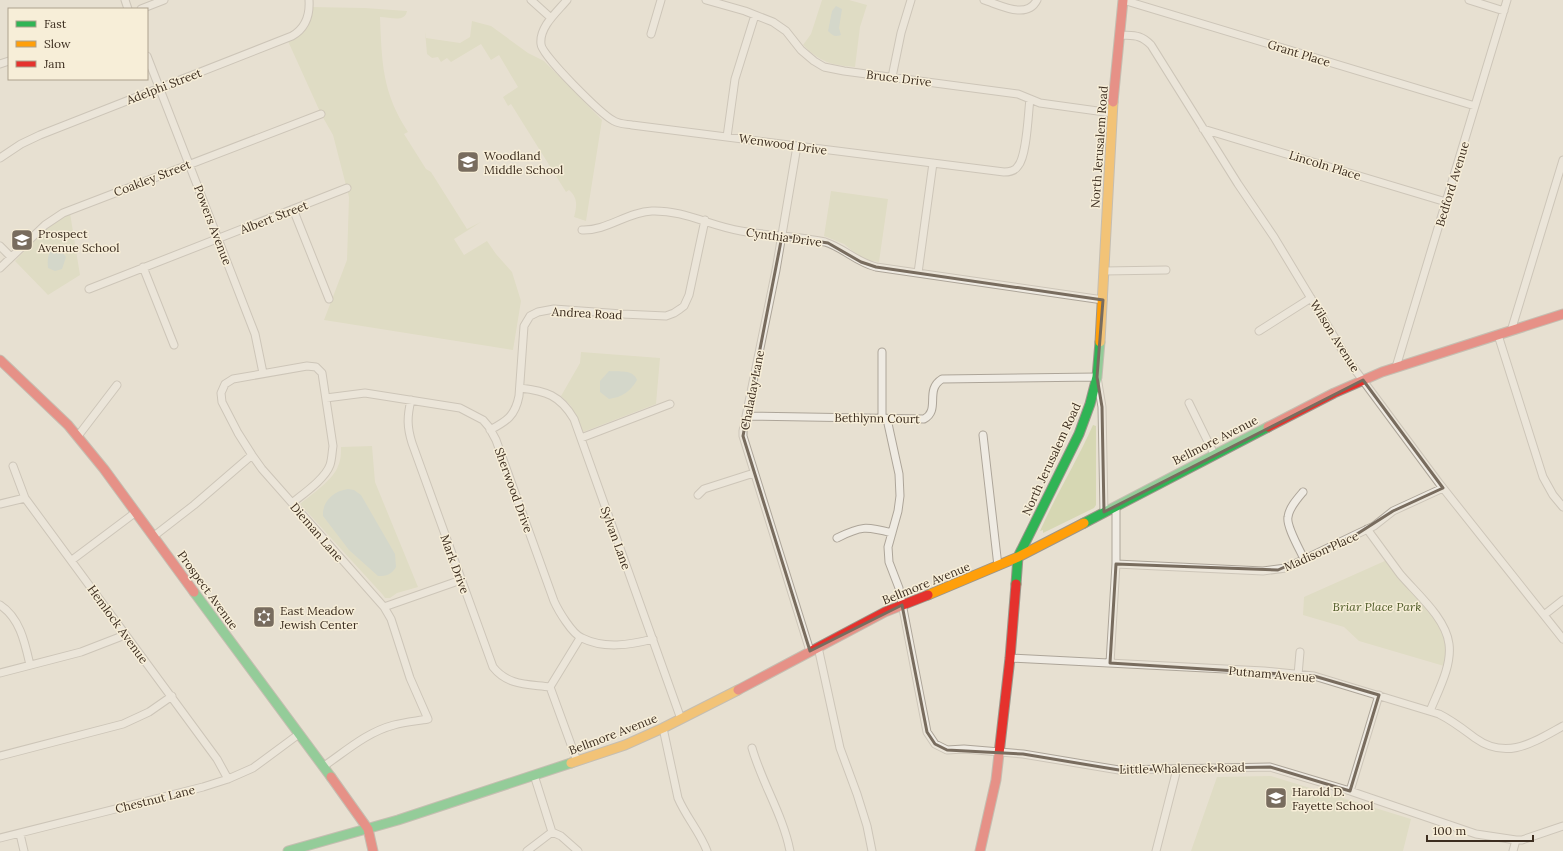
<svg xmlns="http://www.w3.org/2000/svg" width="1563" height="851" font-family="Lora,serif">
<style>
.green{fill:#d6d7b3}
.water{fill:#bcccc2}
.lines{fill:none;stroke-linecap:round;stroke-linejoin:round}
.street-casing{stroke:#ada599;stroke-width:9}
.fast-casing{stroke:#9c958a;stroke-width:11}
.slow-casing{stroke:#9c958a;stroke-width:11}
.jam-casing{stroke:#9c958a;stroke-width:11}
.street{stroke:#efebe3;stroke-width:7}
.fast{stroke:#30b455;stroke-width:9}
.slow{stroke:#ff9f0a;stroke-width:9}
.jam{stroke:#e5322d;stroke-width:9}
.marked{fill:none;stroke:#786c5e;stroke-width:3;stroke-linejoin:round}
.labels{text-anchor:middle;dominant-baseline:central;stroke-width:3;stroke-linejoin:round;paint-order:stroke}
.street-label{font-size:12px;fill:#3d2e20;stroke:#f7eed8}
.poi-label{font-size:12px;fill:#3d2e20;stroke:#f7eed8;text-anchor:start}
.park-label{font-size:12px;font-style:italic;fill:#4d5a26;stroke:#f7eed8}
</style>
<rect width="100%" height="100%" fill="#e7e0d1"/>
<path class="green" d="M 822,0 L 849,0 L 867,5 L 860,27 L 855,67 C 831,65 820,62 803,45 L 811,34 Z
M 310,7 L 365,8 L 407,11 C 405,23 390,17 380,17 C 382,63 382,92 408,132 L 404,134 L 426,169 L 431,172 L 467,229 L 481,222 L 454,239 L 464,255 L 487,241 L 496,254 L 512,272 L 521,301 L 513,350 L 324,320 L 347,260 L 349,197 L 333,135 L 321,114 L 287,39 L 296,34 Z
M 472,21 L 491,26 L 528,53 L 544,61 L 602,120 L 586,221 L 574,217 C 577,206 578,198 569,190 L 566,192 L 511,104 L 508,106 L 503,97 L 518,87 L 499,55 L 491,60 L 481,44 L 451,62 L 447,58 L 441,62 L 438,57 L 432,58 L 427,54 L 425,31 L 426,38 L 460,43 L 470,37 Z
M 831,191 L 888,199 L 879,262 L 867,260 L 856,254 L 844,244 L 824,236 Z
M 70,213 L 80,275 L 48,295 L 15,261 L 49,225 Z
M 581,352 L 660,358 L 656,404 L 583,432 L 571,406 L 561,396 L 580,363 Z
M 1093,425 L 1096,426 L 1096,505 L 1094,508 L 1043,533 L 1043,530 L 1040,531 C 1056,495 1077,461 1093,425 Z
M 372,446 L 375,482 L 418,587 L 397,593 L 390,598 L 385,598 L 383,595 L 300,504 C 311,495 334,479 338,466 C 341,460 341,453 341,447 Z
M 1387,560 L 1433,615 L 1441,626 L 1445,641 L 1447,652 L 1444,666 L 1359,641 L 1344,627 L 1303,615 L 1304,597 Z
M 1271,776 L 1411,819 L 1403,851 L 1191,851 L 1217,777 Z"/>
<path class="water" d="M 836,6 L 842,9 L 839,28 L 841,35 C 835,37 833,36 828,31 L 832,11 Z
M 57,246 L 66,257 L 62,269 L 55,271 L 48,268 C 47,258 48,251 57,246 Z
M 609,371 C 619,372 633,369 637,380 C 630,392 622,397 609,399 L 600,392 L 600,381 Z
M 348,489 L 354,490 L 361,495 L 395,554 L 396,567 C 391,575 387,576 378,576 L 349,550 L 323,516 C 322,501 334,491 348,489 Z"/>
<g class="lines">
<g class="street-casing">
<path id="street" d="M 125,0 L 128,9
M 531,0 L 551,18
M 567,0 C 557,12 539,27 541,44 C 541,55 602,115 614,121 C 619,124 626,124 632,125 L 1004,172 C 1009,172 1015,171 1018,166 C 1027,156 1028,114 1030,99
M 706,0 L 745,11 L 773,22 L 786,31 L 801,50 L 814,61 L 824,67 L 844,71 L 1018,94 L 1040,103 L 1112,113
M 984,0 C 1000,5 1027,20 1037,0
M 1123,0 L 1475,106
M 1469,0 L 1504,11
M 141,9 L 164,0
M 651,34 L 661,0
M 1120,35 C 1134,36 1140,34 1151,45 L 1238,184 L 1274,237 L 1350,363 L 1439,483 L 1563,639
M 147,56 L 255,334 L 263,373
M 0,64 L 9,61
M 892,77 L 901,33 L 911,0
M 1203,129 L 1446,202
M 727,137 L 735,79 L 755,15
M 797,146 L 776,270 L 743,431 L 743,436 L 810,651
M 0,158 L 21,144 L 40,135 L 292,36 C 306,28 310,15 309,0
M 293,209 L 329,299
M 582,230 C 607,231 627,212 652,211 C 684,210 710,226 741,231 C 769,236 798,236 825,242 C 844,248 856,262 876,267 L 1103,300
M 0,246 L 11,257
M 143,267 L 174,345
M 0,268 L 45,225 L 63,213 L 321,114
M 1104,271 L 1166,270
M 918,273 L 933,163
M 89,289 L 347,188
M 1259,331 L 1311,298
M 1511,331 L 1563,160
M 1498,335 L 1543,477 L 1553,495 L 1563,507
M 1396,367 L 1507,0
M 520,388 C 546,391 560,395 574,419 L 681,719
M 326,398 L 365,393 L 460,408 L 483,420 L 489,427 L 496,440 L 554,601 C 558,610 572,634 582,638 C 604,649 630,645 653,639
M 411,400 C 407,417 407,427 412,443 L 493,667 C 508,686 528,684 550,687
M 1189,403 L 1214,454
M 747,416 L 924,419 C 941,410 924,390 942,379 L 1097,377 L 1102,407 L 1104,512
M 882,419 L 882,352
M 887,419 L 899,474 L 900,496 L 898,511 L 888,547 L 889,562 L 899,588 L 927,732 L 935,744 L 947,750 L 964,749 L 1023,754 L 1119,770 L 1270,767 L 1350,791 L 1476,834 L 1516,840 L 1522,840 L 1563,826
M 490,430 C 507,421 515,416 519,396 L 524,326 L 530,316 L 538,312 L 554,309 L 622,314 L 666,316 L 674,313 L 680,309 L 684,306 L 689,295 L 705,220
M 983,435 L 998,566
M 78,436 L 117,385
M 581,438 L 670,404
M 13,466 L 25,498 L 217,759 L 228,779
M 1303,492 C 1297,499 1289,508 1288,517 C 1286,526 1300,550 1304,559
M 698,495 L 704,489 L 754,473
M 292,503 C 303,494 325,479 330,465 C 332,459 332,452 333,446 L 322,373 L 316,367 L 307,366 L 233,379 L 225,384 L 221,393 L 222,402 L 238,433 L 252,455 L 262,469 L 384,607 L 391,619 L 410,678 L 428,719 C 417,721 405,722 394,725 C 367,732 346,751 324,766
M 0,504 L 25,498
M 1367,529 C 1378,544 1389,559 1400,574 C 1416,593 1446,618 1449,644 C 1452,666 1438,691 1430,711
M 154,536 L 194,505 L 252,455
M 837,538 C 861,526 866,526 892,533
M 72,560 L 136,512
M 1116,564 L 1263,571 L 1286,568 L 1357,534 L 1374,526 L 1393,511 L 1443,488
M 0,605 C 20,618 25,643 30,665
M 384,607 L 461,580
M 1544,615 L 1563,600
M 818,647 L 840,748 L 857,794 L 867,826 L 872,851
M 1010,658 L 1264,671 L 1314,676 L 1439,714 C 1453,721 1463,729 1475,738 C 1507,761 1534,742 1563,726
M 1110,663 L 1116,564 L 1116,506
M 0,673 L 81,652 L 125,635
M 1298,675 L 1300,652
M 663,728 L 678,798 C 686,817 700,832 707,851
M 752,748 C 762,783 783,815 790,851
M 0,756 L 123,724 L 149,712 L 172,696
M 577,761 L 550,687 L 580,638
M 534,775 L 552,832 L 561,836 L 578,851
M 1350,791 L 1379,695
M 20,834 L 24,851
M 0,838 L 203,787 L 228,779 L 253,768 L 299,734
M 527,851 L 552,832
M 1156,851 L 1177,769
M 1513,851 L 1516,840"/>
</g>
<g class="fast-casing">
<path id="fast" d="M 1084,523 L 1268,427
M 1016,584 L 1018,557 L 1079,434 L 1090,404 L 1097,377 L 1100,342
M 194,592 L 331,777
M 288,851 L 398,820 L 571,763"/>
</g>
<g class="slow-casing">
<path id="slow" d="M 1100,342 L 1113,102
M 928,595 L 1018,557 L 1084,523
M 571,763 L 625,745 L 663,728 L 738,690"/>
</g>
<g class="jam-casing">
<path id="jam" d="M 1113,102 L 1123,0
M 0,360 L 68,425 L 104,469 L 194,592
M 1268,427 L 1334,393 L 1382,372 L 1563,314
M 738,690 L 885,612 L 928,595
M 331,777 L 368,829 L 373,851
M 980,851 L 996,780 L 1010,658 L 1016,584"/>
</g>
<use href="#street" class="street"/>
<use href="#fast" class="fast"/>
<use href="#slow" class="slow"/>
<use href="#jam" class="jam"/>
</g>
<path d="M0 0H1563V851H0ZM 782,236 L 828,243 L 861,262 L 876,267 L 1103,300 L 1097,377 L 1102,407 L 1104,512 L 1363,380 L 1443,488 L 1393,511 L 1357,534 L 1278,570 L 1116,564 L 1110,663 L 1314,676 L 1379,695 L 1350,791 L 1270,767 L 1119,770 L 1023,754 L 947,750 L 935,744 L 927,732 L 902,605 L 810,651 L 743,436 Z" fill="#e7e0d1" fill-opacity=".55" fill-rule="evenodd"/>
<path class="marked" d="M 782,236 L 828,243 L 861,262 L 876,267 L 1103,300 L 1097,377 L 1102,407 L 1104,512 L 1363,380 L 1443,488 L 1393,511 L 1357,534 L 1278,570 L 1116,564 L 1110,663 L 1314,676 L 1379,695 L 1350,791 L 1270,767 L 1119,770 L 1023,754 L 947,750 L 935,744 L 927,732 L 902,605 L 810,651 L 743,436 Z"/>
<defs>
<g id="school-square" transform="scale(1.15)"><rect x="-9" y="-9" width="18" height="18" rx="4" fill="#786c5e" stroke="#f7eed8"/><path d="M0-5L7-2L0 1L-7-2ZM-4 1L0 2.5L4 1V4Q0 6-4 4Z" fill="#fff"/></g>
<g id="synagogue-square" transform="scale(1.15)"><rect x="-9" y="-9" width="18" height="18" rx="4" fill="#786c5e" stroke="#f7eed8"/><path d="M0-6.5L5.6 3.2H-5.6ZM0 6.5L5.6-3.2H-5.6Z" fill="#fff"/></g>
</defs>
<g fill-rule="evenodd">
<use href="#school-square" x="468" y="162"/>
<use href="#school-square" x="22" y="240"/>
<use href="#synagogue-square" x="264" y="617"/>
<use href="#school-square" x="1276" y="798"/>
</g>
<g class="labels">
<g class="street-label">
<text transform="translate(1299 53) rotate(17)">Grant Place</text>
<text transform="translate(899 78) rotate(7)">Bruce Drive</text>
<text transform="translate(164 86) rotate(-21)">Adelphi Street</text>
<text transform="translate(783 144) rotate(8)">Wenwood Drive</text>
<text transform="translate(1099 147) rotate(-86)">North Jerusalem Road</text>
<text transform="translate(1325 165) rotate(17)">Lincoln Place</text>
<text transform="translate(152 178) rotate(-21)">Coakley Street</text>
<text transform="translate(1452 184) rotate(-73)">Bedford Avenue</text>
<text transform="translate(274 217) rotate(-21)">Albert Street</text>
<text transform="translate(213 225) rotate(69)">Powers Avenue</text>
<text transform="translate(784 237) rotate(8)">Cynthia Drive</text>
<text transform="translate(587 313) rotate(3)">Andrea Road</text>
<text transform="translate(1335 336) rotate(58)">Wilson Avenue</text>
<text transform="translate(752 390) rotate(-79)">Chaladay Lane</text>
<text transform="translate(877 418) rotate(1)">Bethlynn Court</text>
<text transform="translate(1215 440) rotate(-27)">Bellmore Avenue</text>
<text transform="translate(1051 459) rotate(-65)">North Jerusalem Road</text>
<text transform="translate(514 490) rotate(70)">Sherwood Drive</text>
<text transform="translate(317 532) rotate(49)">Dieman Lane</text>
<text transform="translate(616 538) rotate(70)">Sylvan Lane</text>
<text transform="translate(1321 551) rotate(-24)">Madison Place</text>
<text transform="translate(455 564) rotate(70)">Mark Drive</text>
<text transform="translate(926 583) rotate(-22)">Bellmore Avenue</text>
<text transform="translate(208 590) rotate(54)">Prospect Avenue</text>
<text transform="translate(118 624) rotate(54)">Hemlock Avenue</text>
<text transform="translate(1272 674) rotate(5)">Putnam Avenue</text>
<text transform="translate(613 734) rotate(-21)">Bellmore Avenue</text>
<text transform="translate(1182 768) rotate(-1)">Little Whaleneck Road</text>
<text transform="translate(155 799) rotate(-14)">Chestnut Lane</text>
</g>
<g class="poi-label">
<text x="484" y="155">Woodland<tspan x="484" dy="14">Middle School</tspan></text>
<text x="38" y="233">Prospect<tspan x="38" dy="14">Avenue School</tspan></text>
<text x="280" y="610">East Meadow<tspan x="280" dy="14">Jewish Center</tspan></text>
<text x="1292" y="791">Harold D.<tspan x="1292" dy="14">Fayette School</tspan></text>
</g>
<g class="park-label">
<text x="1377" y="606">Briar Place Park</text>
</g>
</g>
<rect x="8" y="8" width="140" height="72" fill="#f7eed8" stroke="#ada18e"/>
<rect x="16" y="21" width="20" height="6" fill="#30b455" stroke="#ada18e"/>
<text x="44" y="28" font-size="12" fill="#3d2e20">Fast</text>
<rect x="16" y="41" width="20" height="6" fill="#ff9f0a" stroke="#ada18e"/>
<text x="44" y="48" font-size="12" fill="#3d2e20">Slow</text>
<rect x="16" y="61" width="20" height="6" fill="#e5322d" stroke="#ada18e"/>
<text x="44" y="68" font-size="12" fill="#3d2e20">Jam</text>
<path d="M1427 835v6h106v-6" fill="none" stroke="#3d2e20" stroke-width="2"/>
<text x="1433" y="835" font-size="12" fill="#3d2e20" stroke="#f7eed8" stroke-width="3" paint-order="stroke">100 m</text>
</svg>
